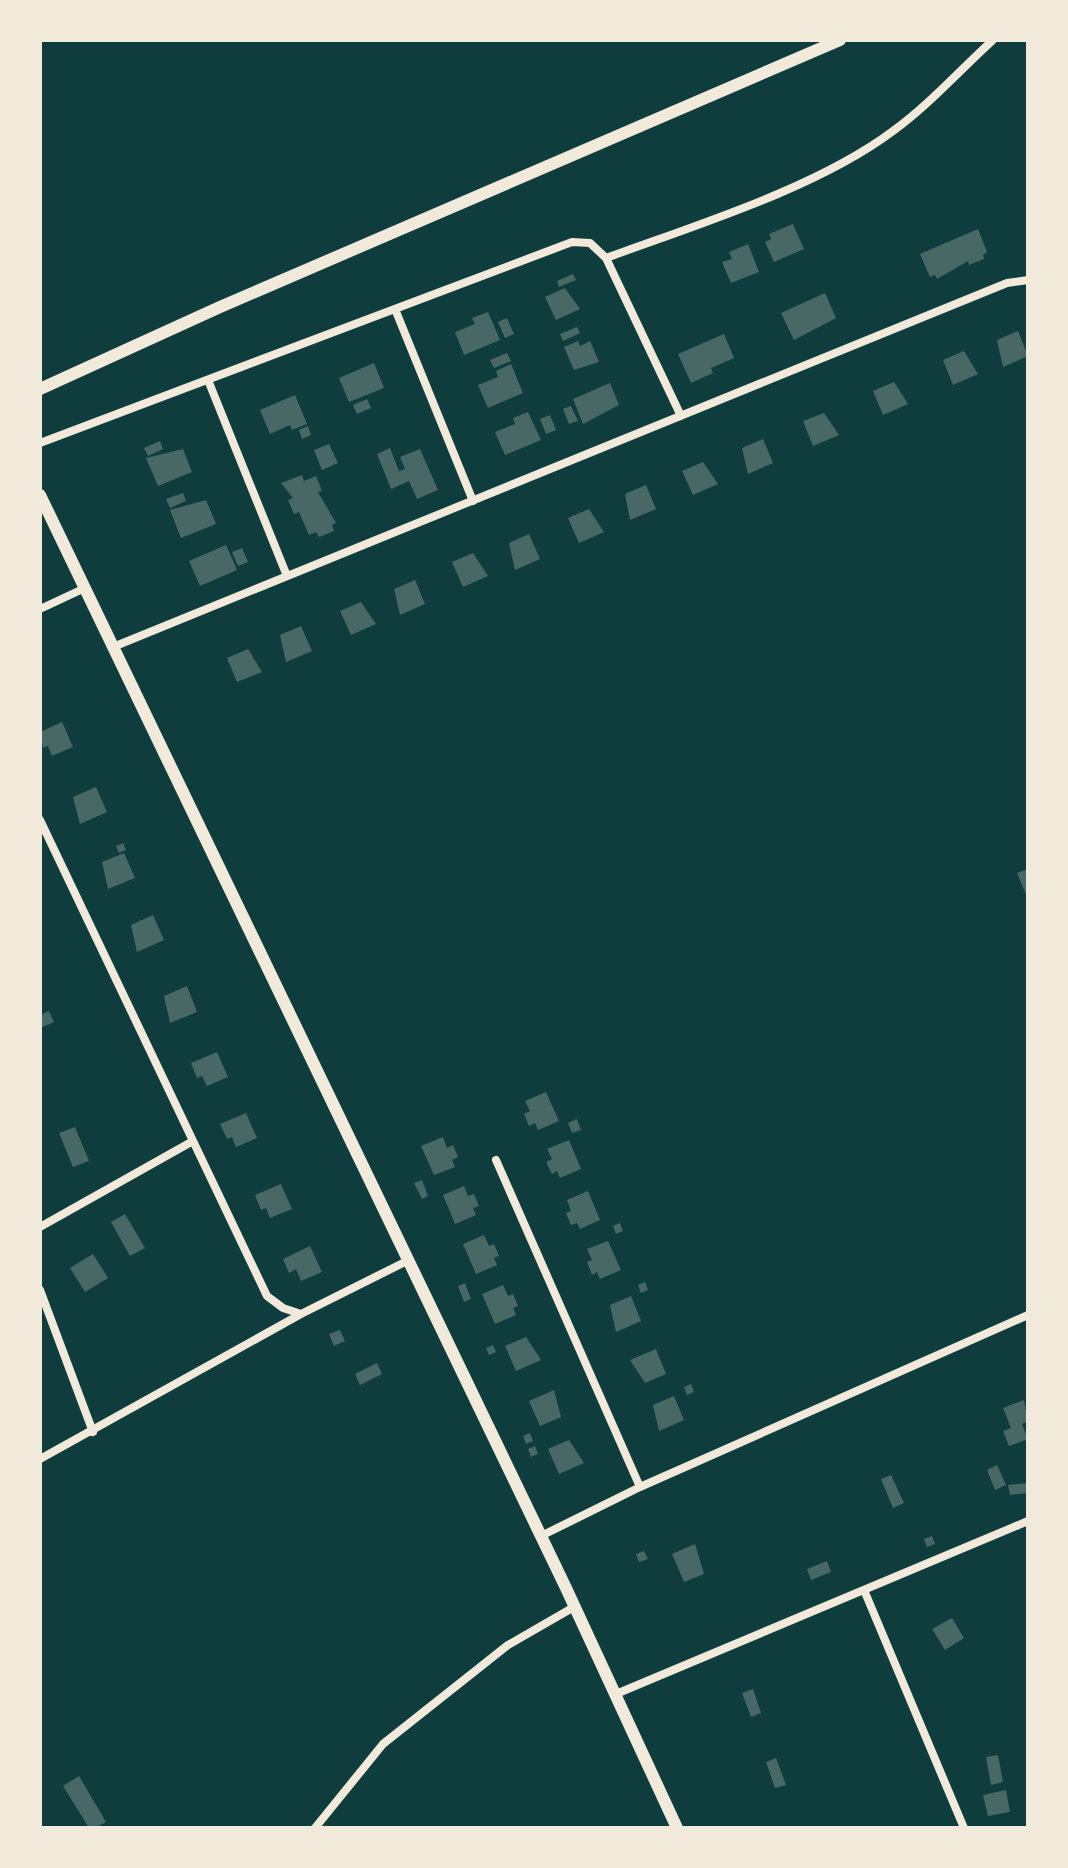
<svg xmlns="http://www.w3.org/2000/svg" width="1068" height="1868" font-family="'Roboto Condensed',sans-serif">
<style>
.building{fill:#486865}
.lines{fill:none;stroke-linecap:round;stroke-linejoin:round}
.minor{stroke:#f1e9da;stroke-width:8}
.tertiary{stroke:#f1e9da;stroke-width:12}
</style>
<rect width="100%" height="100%" fill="#0f3d3e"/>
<path class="building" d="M 793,224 L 804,249 L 774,262 L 765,242 L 771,239 L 769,234 Z
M 978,229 L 987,252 L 983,255 L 984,259 L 969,265 L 968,261 L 937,279 L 935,275 L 930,277 L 920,254 Z
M 748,244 L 759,272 L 731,283 L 722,262 L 732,259 L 729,252 Z
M 573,274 L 576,280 L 559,287 L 557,281 Z
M 565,288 L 580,309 L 556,320 L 545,297 Z
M 825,293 L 836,318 L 794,340 L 781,313 Z
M 488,312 L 500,340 L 464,355 L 455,332 L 475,324 L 472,318 Z
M 507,318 L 514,334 L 505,338 L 498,322 Z
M 577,327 L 580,333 L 563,341 L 560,334 Z
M 1018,331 L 1028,356 L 1003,367 L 997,340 Z
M 724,334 L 734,358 L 711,368 L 713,373 L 691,383 L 678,354 Z
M 578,341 L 580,346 L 590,341 L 599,362 L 574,370 L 564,347 Z
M 964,351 L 978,374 L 953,385 L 943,360 Z
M 507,353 L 511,361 L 494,368 L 490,360 Z
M 374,363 L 384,388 L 349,402 L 339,378 Z
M 511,364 L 523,393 L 488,408 L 478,385 L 498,377 L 496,371 Z
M 894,382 L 908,404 L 883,415 L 873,391 Z
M 610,383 L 619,405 L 583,424 L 573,399 Z
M 295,395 L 307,424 L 292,430 L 290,425 L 270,434 L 260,410 Z
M 367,399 L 371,408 L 357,414 L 353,405 Z
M 571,406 L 578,421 L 569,424 L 563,409 Z
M 528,412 L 541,440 L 505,455 L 495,432 L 515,424 L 513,418 Z
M 824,413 L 839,435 L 813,446 L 803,421 Z
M 550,415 L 556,430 L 546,434 L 540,419 Z
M 308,426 L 311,435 L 302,439 L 299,430 Z
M 763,439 L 773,463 L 748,474 L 742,448 Z
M 160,441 L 163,449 L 148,456 L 144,448 Z
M 329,444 L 338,463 L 322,470 L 314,450 Z
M 390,448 L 399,471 L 405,469 L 400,457 L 420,449 L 438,490 L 417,499 L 409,481 L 391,489 L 377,454 Z
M 183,449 L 192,472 L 158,486 L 146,458 Z
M 703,462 L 718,484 L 693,495 L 682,471 Z
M 302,475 L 304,481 L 316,476 L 322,491 L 318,492 L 336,523 L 332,525 L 334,531 L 319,537 L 316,532 L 309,535 L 299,512 L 294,514 L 288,500 L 293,498 L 281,483 Z
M 646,485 L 656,509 L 630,520 L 625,494 Z
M 183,493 L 186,501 L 170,508 L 166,499 Z
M 206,500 L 216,524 L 181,538 L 170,510 Z
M 589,509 L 604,532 L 579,543 L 568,518 Z
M 529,534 L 540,559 L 515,570 L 509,543 Z
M 226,545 L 237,570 L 200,586 L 189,561 Z
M 242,548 L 248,562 L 238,566 L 232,552 Z
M 473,553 L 488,576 L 463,587 L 452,562 Z
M 415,580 L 425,604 L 400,615 L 394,589 Z
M 361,602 L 376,624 L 351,635 L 340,611 Z
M 301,626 L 312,651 L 286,662 L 280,635 Z
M 248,649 L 262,672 L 237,682 L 227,658 Z
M 62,722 L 73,747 L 52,756 L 48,746 L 43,748 L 40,732 Z
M 96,787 L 107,812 L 80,824 L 73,797 Z
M 123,843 L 126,850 L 119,853 L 116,846 Z
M 124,853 L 135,878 L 108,889 L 102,862 Z
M 1028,869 L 1028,899 L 1017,873 Z
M 153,915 L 164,940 L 137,952 L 131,925 Z
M 187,986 L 197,1012 L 170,1023 L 164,996 Z
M 49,1011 L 54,1022 L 40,1028 L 40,1015 Z
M 217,1052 L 228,1077 L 207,1086 L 202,1076 L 197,1078 L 191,1063 Z
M 546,1092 L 559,1121 L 538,1130 L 535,1123 L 529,1126 L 524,1114 L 530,1111 L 525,1101 Z
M 246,1113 L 257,1138 L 236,1147 L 232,1137 L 227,1139 L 220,1124 Z
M 577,1119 L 581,1130 L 572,1133 L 568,1123 Z
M 75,1127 L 89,1161 L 73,1167 L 59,1133 Z
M 443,1137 L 447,1148 L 453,1145 L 458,1157 L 452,1160 L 455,1167 L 434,1175 L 421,1146 Z
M 569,1140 L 581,1169 L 560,1178 L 557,1171 L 552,1174 L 546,1162 L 552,1159 L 547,1149 Z
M 422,1180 L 428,1196 L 422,1199 L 414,1183 Z
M 281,1184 L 292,1209 L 270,1218 L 266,1208 L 261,1210 L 255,1195 Z
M 464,1186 L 468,1196 L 474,1194 L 479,1206 L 473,1208 L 476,1215 L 455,1224 L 443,1195 Z
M 588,1191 L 600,1220 L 580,1229 L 577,1223 L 571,1225 L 566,1213 L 571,1211 L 567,1200 Z
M 125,1214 L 145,1248 L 130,1256 L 111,1222 Z
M 620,1223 L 623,1231 L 616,1234 L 613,1226 Z
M 484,1235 L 489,1246 L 494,1244 L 499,1256 L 494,1258 L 497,1265 L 476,1274 L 463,1244 Z
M 608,1241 L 621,1270 L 600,1279 L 597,1272 L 592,1275 L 587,1262 L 592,1260 L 587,1249 Z
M 310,1246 L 322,1272 L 301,1281 L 296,1269 L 289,1273 L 283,1259 Z
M 93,1254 L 108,1278 L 85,1292 L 70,1268 Z
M 645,1282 L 648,1290 L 641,1293 L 638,1285 Z
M 465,1283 L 471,1299 L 464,1302 L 458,1286 Z
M 503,1285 L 508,1296 L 513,1294 L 518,1306 L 513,1308 L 516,1315 L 495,1324 L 482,1294 Z
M 631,1296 L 641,1321 L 616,1332 L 610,1305 Z
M 340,1330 L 345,1341 L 334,1346 L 329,1334 Z
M 526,1337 L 541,1360 L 516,1371 L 505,1346 Z
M 493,1345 L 496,1352 L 489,1355 L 486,1348 Z
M 656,1349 L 666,1374 L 645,1383 L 630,1360 Z
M 377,1363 L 382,1374 L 360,1385 L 355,1374 Z
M 691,1384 L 694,1392 L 687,1395 L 684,1387 Z
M 554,1390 L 561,1417 L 540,1426 L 529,1401 Z
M 674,1396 L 684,1420 L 659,1431 L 653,1405 Z
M 1024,1400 L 1028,1421 L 1022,1424 L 1028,1439 L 1009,1446 L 1003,1431 L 1011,1428 L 1003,1408 Z
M 530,1433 L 533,1441 L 526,1444 L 523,1436 Z
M 569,1440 L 584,1463 L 559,1474 L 548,1449 Z
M 535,1446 L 538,1454 L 531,1457 L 528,1449 Z
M 997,1465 L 1006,1485 L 995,1490 L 987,1470 Z
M 891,1475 L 904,1503 L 893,1508 L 881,1479 Z
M 1028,1483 L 1028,1493 L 1010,1495 L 1008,1485 Z
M 932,1536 L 935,1544 L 927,1547 L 924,1539 Z
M 695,1544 L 704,1574 L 684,1582 L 672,1554 Z
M 644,1551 L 648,1559 L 639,1562 L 636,1554 Z
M 827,1561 L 831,1572 L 811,1580 L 807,1569 Z
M 952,1618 L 964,1638 L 945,1650 L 932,1629 Z
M 753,1689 L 761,1713 L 751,1717 L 742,1693 Z
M 998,1755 L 1003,1782 L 991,1785 L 986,1757 Z
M 776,1758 L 786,1785 L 775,1788 L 766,1762 Z
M 79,1776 L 106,1822 L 95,1828 L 89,1828 L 63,1786 Z
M 1006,1790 L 1010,1812 L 988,1816 L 983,1795 Z"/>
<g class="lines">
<path class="minor" d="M 606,258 C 696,225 817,188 893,131 C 929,105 960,70 993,40
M 395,309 L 473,501
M 208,380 L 287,576
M 40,443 L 572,242 L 590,243 L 606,258 L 681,416
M 40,609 L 85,588
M 113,647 L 1007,283 L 1028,280
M 40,820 L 267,1296 L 283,1308 L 301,1314 L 409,1260
M 496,1160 L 640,1487
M 40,1227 L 193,1141
M 40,1290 L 93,1432
M 40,1459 L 301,1314
M 541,1536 L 640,1487 L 1028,1315
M 864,1590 L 964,1828
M 616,1694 L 1028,1521
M 315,1828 L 383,1744 L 508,1645 L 574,1607"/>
<path class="tertiary" d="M 40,389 L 220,307 L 840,40
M 40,495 L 566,1588 L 677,1828"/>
</g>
<rect width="1068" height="1868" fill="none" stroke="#f1e9da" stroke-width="84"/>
</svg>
